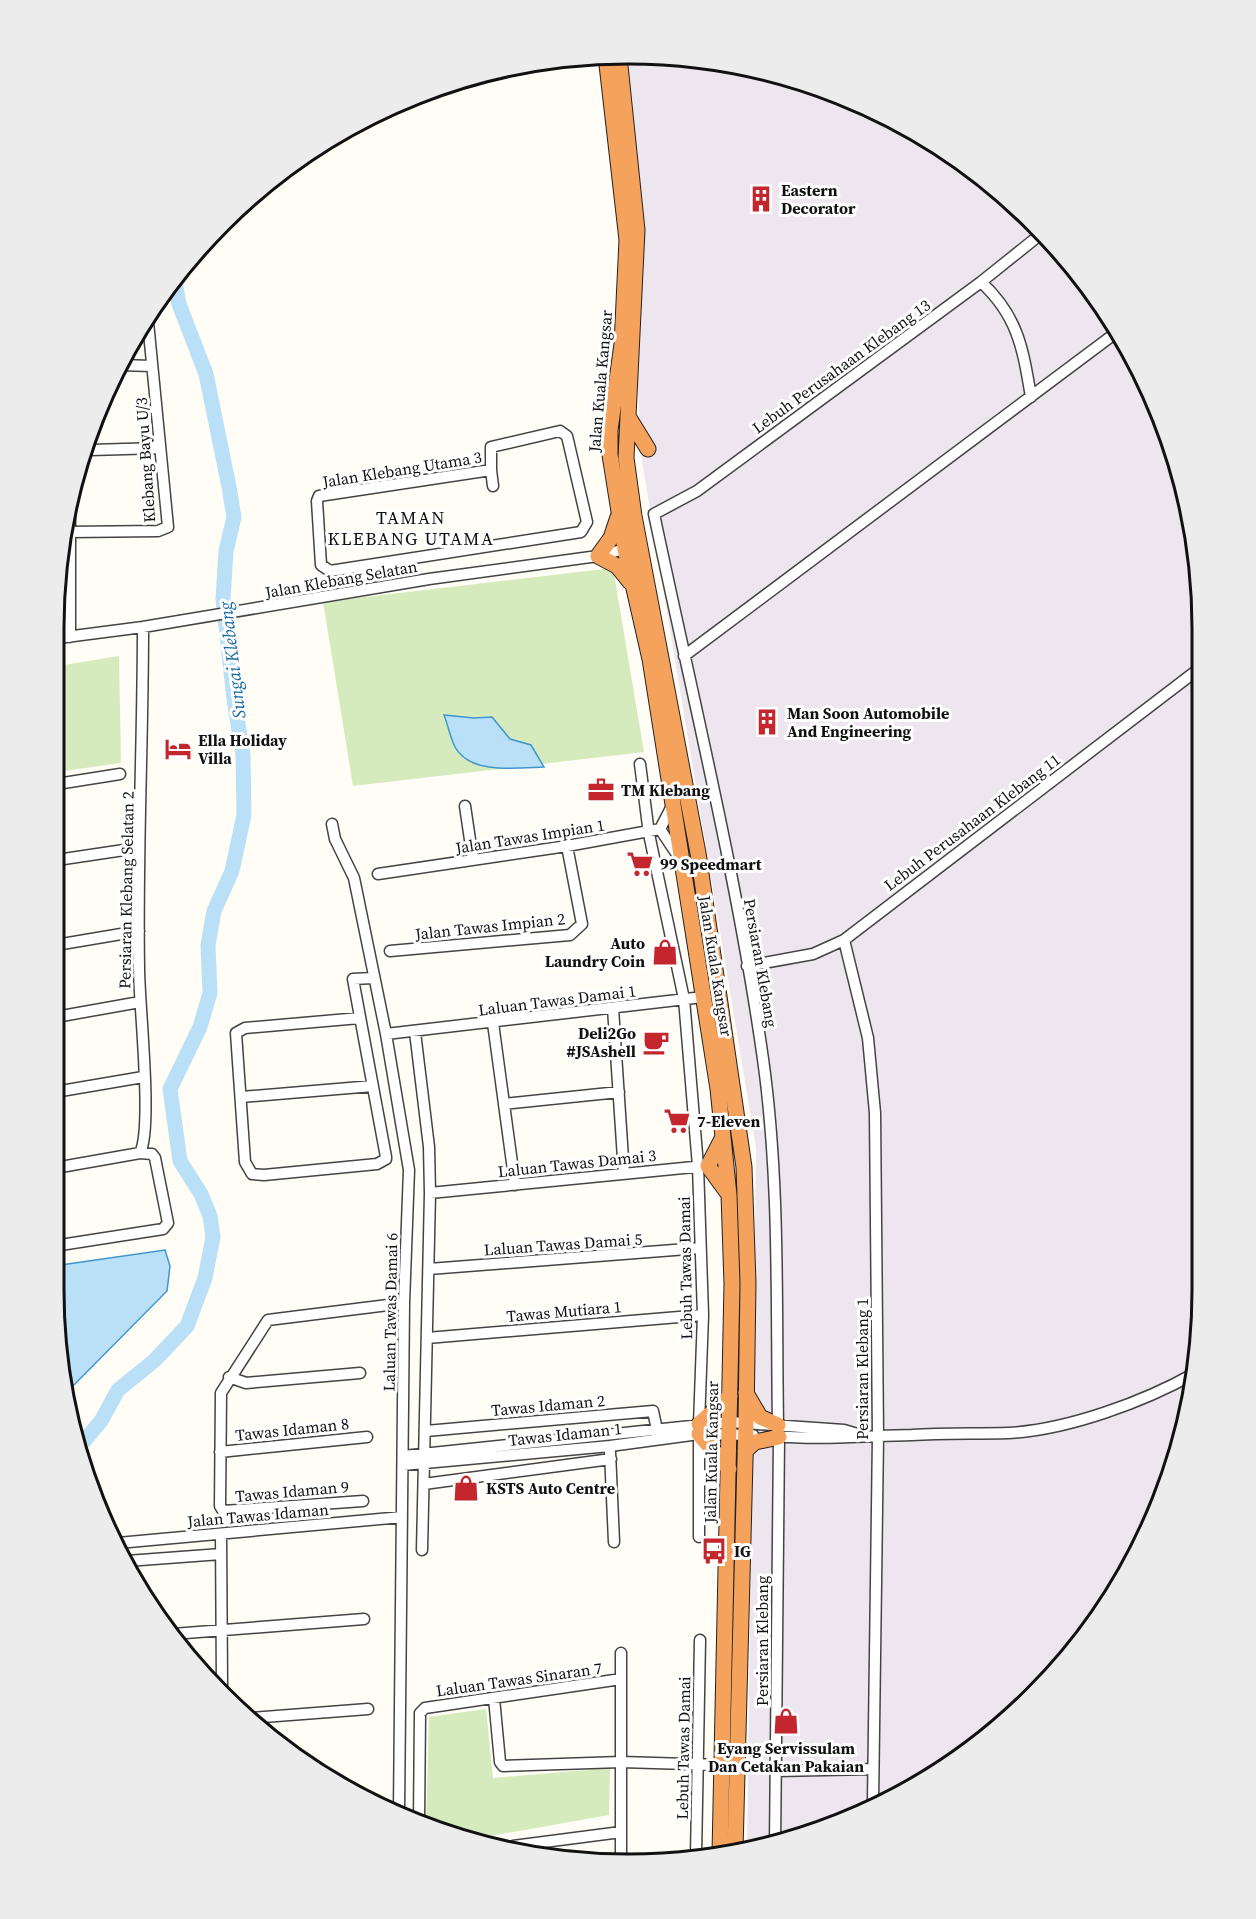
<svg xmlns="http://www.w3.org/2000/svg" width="1256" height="1919" font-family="'Source Serif 4',serif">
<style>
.industrial{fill:#eee6ef}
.green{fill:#d5ebbd}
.water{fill:#b9e0f7;stroke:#3f96cf;stroke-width:1.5}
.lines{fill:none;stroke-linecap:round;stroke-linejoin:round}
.river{stroke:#b9e0f7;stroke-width:15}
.minor-casing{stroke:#444;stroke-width:13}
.highway-casing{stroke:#222;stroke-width:17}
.minor{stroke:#fff;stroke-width:10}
.highway{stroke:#f5a25d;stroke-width:15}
.labels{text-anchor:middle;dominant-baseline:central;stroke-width:6;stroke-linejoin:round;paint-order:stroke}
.poi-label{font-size:16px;font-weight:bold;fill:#111;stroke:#fff;text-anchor:start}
.street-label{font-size:16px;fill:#111;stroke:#fff}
.neighbourhood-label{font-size:18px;letter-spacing:1.5px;fill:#111;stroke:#fff}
.water-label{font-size:18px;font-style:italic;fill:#1768a6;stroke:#fff}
.rim{fill:none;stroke:#111;stroke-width:3}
</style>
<rect width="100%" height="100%" fill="#fffdf5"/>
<path class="industrial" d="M 623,56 L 703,59 L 812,84 L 915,131 L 1006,196 L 1083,278 L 1143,374 L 1183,480 L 1201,591 L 1197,1366 L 1158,1511 L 1060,1669 L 947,1768 L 777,1845 L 747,1849 L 756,1148 L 641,455 Z"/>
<path class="green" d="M 613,568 L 644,752 L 353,786 L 323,602 Z
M 119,656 L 121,763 L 57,772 L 58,666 Z
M 486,1709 L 493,1778 L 610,1768 L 609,1815 L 474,1839 L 443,1834 L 426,1825 L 429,1717 Z"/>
<path class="water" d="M 444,715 L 474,718 L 492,717 L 510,739 L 531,745 L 544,767 C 518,768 470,775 455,747 C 450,737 448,725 444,715 Z
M 165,1250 L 170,1266 L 167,1291 L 70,1389 L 54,1291 L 54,1266 Z"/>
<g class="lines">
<path class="river" d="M 80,1446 L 101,1421 L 118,1390 L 155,1360 L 187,1326 L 205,1278 L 213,1237 L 210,1216 L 201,1194 L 180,1161 L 170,1089 L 200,1027 L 210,993 L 208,945 L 214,911 L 232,871 L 244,815 L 243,755 L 234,699 L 223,599 L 226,551 L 234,517 L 229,487 L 206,374 L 179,304 L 175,282"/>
<g class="minor-casing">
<path id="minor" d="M 981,282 C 1018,316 1023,349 1031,397
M 119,365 L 152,366
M 560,431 L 567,436 L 587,522 L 581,532 L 330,571 L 321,565 L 317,501 L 319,496 L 491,470 L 491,447 Z
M 90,450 L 160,448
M 491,470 L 493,486
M 70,518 L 70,637
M 70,532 L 158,531 L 168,527 L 148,322
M 58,638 L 143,627 L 429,579 L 598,556 L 629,548
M 684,656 L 1117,332
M 640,764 L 649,834 L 684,999 L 698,1166 L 703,1315 L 699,1424 L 699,1537
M 57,784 L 120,774
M 465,806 L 473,860
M 332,824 L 335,839 L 354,878 L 386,1034 L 409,1170 L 404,1303 L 399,1811
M 660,829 L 678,856
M 57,860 L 124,850
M 378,874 L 567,846 L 660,829 L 672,806
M 844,940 L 868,1038 L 875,1113 L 878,1436 L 873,1802
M 56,945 L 139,931
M 390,951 L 570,935 L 582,924 L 567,846
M 747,966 L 813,954 L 844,940 L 1200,668
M 613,1008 L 624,1174
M 56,1017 L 140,1002
M 360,1018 L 245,1028 L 236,1033 L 245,1162 L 252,1174 L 264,1175 L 377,1164 L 386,1159 L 386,1157 L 353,979 L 373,978
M 493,1023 L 515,1185
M 415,1032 L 429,1147 L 430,1193 L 422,1550
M 386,1034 L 703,997
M 55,1092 L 143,1077
M 241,1097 L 373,1086
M 504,1104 L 619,1092
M 140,1153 C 153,1127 139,1005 139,968 C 137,854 143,741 143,627
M 430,1193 L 704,1166
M 54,1246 L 163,1229 L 168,1223 L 155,1158 L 152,1154 L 140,1153 L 55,1168
M 429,1269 L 700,1248
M 427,1338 L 703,1315
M 229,1377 L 246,1383 L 360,1373
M 778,1425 C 776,1303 780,1180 763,1059 C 737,876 692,695 654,514 L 697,491 L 981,282 L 1041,234
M 426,1431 L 653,1411 L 657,1430
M 774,1436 C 820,1440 865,1436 912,1435 C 944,1433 976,1434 1008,1433 C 1067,1430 1144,1402 1195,1373
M 220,1452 L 367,1437
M 610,1452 L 614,1542
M 403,1456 L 730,1422 L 844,1430 L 861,1435
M 403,1465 L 610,1446 L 699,1434 L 753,1435
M 424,1484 L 611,1459
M 363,1501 L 223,1511 L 220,1506 L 221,1393 L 268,1320 L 404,1303
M 221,1534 L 222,1686
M 118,1543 L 402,1517
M 127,1561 L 221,1554
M 173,1634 L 364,1619
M 494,1698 L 500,1762 L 503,1766 L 621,1762 L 721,1765
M 252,1718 L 368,1709
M 776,1771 L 873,1769
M 419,1822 L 420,1713 L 425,1708 L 621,1679
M 513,1846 L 621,1832
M 775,1846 L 779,1437
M 696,1856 L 700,1640
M 621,1864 L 621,1653"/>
</g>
<g class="highway-casing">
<path id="highway" d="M 606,56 L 627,240 L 622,344 L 610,430 L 610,455 L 625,549 L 650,659 L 718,1089 L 729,1195 L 732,1284 L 720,1853
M 619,56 L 637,230 L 626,458 L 634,516 L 698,853 L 744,1167 L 748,1283 L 746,1421 L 735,1851
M 629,418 L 648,449
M 618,517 L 611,538 L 598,556 L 617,566 L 630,582
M 722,1139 L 708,1166 L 727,1192
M 746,1393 L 760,1417 L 778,1425
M 699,1424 L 730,1396
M 699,1434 L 729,1469
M 745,1451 L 755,1442 L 779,1437"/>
</g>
<use href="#minor" class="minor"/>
<use href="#highway" class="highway"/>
</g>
<defs>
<g id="building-bare" transform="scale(2.07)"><path d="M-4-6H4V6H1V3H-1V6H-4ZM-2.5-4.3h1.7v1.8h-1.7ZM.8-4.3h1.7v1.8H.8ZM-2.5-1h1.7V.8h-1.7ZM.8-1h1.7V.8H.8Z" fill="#c4262e" stroke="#fff" stroke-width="2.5" paint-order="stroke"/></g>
<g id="hotel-bare" transform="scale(2.07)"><path d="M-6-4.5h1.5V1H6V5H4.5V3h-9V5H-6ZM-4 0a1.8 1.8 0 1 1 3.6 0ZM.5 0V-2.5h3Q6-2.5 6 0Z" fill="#c4262e" stroke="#fff" stroke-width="2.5" paint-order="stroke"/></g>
<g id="office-bare" transform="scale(2.07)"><path d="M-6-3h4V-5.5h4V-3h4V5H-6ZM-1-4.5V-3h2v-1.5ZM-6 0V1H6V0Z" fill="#c4262e" stroke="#fff" stroke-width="2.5" paint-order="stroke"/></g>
<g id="supermarket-bare" transform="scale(2.07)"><path d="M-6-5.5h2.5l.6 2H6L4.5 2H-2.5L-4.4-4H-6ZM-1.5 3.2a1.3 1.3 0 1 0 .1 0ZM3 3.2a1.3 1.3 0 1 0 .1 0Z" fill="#c4262e" stroke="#fff" stroke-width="2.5" paint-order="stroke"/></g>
<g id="shop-bare" transform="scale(2.07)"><path d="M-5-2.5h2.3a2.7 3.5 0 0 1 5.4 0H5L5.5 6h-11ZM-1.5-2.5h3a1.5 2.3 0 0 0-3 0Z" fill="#c4262e" stroke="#fff" stroke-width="2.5" paint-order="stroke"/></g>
<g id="cafe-bare" transform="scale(2.07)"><path d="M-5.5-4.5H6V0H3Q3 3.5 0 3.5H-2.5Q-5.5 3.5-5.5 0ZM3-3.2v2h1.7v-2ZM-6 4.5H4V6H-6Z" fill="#c4262e" stroke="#fff" stroke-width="2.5" paint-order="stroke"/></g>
<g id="bus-bare" transform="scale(2.07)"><path d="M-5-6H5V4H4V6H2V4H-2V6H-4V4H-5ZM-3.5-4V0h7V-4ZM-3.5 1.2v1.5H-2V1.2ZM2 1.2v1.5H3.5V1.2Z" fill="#c4262e" stroke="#fff" stroke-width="2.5" paint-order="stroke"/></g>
</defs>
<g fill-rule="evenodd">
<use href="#building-bare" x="761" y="199"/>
<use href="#building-bare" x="767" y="722"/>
<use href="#hotel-bare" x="178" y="749"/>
<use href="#office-bare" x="601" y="790"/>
<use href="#supermarket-bare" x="640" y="864"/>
<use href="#shop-bare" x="665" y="952"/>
<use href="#cafe-bare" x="656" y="1042"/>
<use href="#supermarket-bare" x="677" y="1121"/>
<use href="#shop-bare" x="466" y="1488"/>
<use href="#bus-bare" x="714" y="1551"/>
<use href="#shop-bare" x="786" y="1721"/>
</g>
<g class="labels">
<g class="poi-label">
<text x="781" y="190">Eastern<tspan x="781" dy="18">Decorator</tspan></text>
<text x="787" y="713">Man Soon Automobile<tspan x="787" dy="18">And Engineering</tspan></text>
<text x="198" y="740">Ella Holiday<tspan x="198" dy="18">Villa</tspan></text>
<text x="621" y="790">TM Klebang</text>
<text x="660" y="864">99 Speedmart</text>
<text x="645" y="943" text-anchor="end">Auto<tspan x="645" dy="18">Laundry Coin</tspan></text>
<text x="636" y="1033" text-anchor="end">Deli2Go<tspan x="636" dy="18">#JSAshell</tspan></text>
<text x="697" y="1121">7-Eleven</text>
<text x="486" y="1488">KSTS Auto Centre</text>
<text x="734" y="1551">IG</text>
<text x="786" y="1748" text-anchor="middle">Eyang Servissulam<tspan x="786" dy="18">Dan Cetakan Pakaian</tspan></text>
</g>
<g class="street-label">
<text transform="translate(841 366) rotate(-36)">Lebuh Perusahaan Klebang 13</text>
<text transform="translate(600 381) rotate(-85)">Jalan Kuala Kangsar</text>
<text transform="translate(145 460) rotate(-94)">Klebang Bayu U/3</text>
<text transform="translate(402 469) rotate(-9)">Jalan Klebang Utama 3</text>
<text transform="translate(341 579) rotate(-10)">Jalan Klebang Selatan</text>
<text transform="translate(972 822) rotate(-37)">Lebuh Perusahaan Klebang 11</text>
<text transform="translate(530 836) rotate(-9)">Jalan Tawas Impian 1</text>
<text transform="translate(126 890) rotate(-89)">Persiaran Klebang Selatan 2</text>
<text transform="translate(490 926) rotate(-6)">Jalan Tawas Impian 2</text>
<text transform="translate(761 963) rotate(80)">Persiaran Klebang</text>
<text transform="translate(716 966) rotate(81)">Jalan Kuala Kangsar</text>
<text transform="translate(557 1000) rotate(-7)">Laluan Tawas Damai 1</text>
<text transform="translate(577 1163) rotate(-6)">Laluan Tawas Damai 3</text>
<text transform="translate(563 1244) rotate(-4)">Laluan Tawas Damai 5</text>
<text transform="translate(685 1268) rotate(-91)">Lebuh Tawas Damai</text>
<text transform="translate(564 1311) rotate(-5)">Tawas Mutiara 1</text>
<text transform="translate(390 1312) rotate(-89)">Laluan Tawas Damai 6</text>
<text transform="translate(862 1369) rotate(-90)">Persiaran Klebang 1</text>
<text transform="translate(548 1405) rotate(-5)">Tawas Idaman 2</text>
<text transform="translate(292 1429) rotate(-6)">Tawas Idaman 8</text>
<text transform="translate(565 1434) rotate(-6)">Tawas Idaman 1</text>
<text transform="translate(711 1452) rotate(-89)">Jalan Kuala Kangsar</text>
<text transform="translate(292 1491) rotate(-5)">Tawas Idaman 9</text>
<text transform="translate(258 1515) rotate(-5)">Jalan Tawas Idaman</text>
<text transform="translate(762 1641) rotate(-90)">Persiaran Klebang</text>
<text transform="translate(519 1679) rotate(-8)">Laluan Tawas Sinaran 7</text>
<text transform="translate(683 1748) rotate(-89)">Lebuh Tawas Damai</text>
</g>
<g class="neighbourhood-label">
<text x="411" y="517">TAMAN<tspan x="411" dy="21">KLEBANG UTAMA</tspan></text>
</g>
<g class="water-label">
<text transform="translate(232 660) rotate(-97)">Sungai Klebang</text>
</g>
</g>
<path d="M0 0H1256V1919H0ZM628 64H628A564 564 0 0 1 1192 628V1290A564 564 0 0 1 628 1854H628A564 564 0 0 1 64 1290V628A564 564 0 0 1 628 64Z" fill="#ececec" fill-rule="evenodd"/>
<path class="rim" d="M628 64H628A564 564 0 0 1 1192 628V1290A564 564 0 0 1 628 1854H628A564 564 0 0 1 64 1290V628A564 564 0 0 1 628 64Z"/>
</svg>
